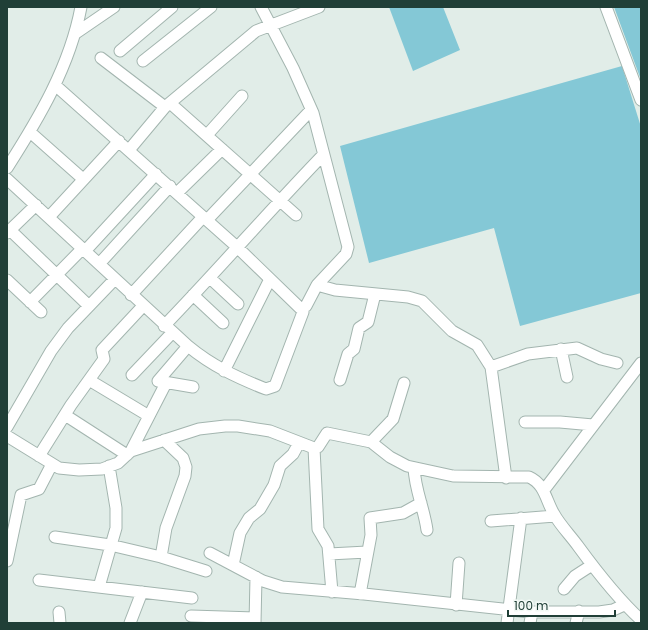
<svg xmlns="http://www.w3.org/2000/svg" width="648" height="630" font-family="Poppins,sans-serif">
<style>
.water{fill:#84c8d6}
.lines{fill:none;stroke-linecap:round;stroke-linejoin:round}
.minor-casing{stroke:#a3b5af;stroke-width:13}
.minor{stroke:#fff;stroke-width:11}
</style>
<rect width="100%" height="100%" fill="#e1ede8"/>
<path class="water" d="M 389,7 L 443,7 L 460,50 L 413,71 Z
M 614,7 L 641,7 L 641,80 Z
M 622,66 L 641,127 L 641,293 L 520,326 L 494,228 L 369,263 L 340,146 Z"/>
<g class="lines">
<g class="minor-casing">
<path id="minor" d="M 261,7 L 293,68 L 313,113 L 348,247 L 346,254 L 317,285 L 335,290 L 408,297 L 422,301 L 452,331 L 477,345 L 491,367 L 506,478
M 606,7 L 641,100
M 76,33 L 114,7
M 120,51 L 172,7
M 101,58 L 165,107
M 143,61 L 211,7
M 55,85 L 237,247 L 300,308 L 306,306 L 317,285
M 170,103 L 296,215
M 30,132 L 83,179
M 207,135 L 242,96
M 129,150 L 165,107 L 256,31 L 319,7
M 7,168 C 39,118 70,66 81,7
M 7,179 L 188,346 L 158,381 L 193,387
M 177,193 L 222,149
M 49,217 L 119,141
M 207,220 L 311,110
M 10,230 L 89,306
M 7,233 L 36,205
M 86,250 L 156,174
M 99,264 L 170,186
M 210,278 L 238,304
M 7,280 L 41,312
M 131,295 L 203,217
M 193,295 L 223,323
M 30,302 L 83,248
M 164,326 C 218,270 269,211 323,155
M 188,346 C 212,366 238,378 266,389 L 275,386 L 303,312 L 303,308
M 561,349 L 567,377
M 491,367 L 528,354 L 577,348 L 601,359 L 617,363
M 224,371 L 270,279
M 132,375 L 172,333
M 89,380 L 149,416
M 340,380 L 348,354 L 354,349 L 359,328 L 368,322 L 375,294
M 65,415 L 127,455
M 525,422 L 560,422 L 593,425
M 7,427 L 51,351 L 68,328 L 114,280
M 7,436 L 59,468 L 79,470 L 102,469 L 118,463 L 131,451 L 199,429 L 225,426 L 238,426 L 270,431 L 314,448 L 318,447 L 327,433 L 371,442 L 390,457 L 407,466 L 453,476 L 529,477 C 545,484 546,501 554,514 C 560,525 570,535 578,546 C 597,572 617,598 641,620
M 371,442 L 393,419 L 404,383
M 314,448 L 318,529 L 328,546 L 332,592
M 131,451 L 166,383
M 39,456 L 71,405 L 104,359 L 102,350 L 143,306
M 414,468 C 415,490 424,508 427,530
M 544,490 L 641,363
M 491,521 L 555,516
M 55,537 L 110,545 L 161,557 L 206,571
M 210,553 L 263,581 L 282,587 L 364,594 L 530,612 L 599,612 L 613,610 L 624,605
M 329,554 L 367,552
M 161,557 L 166,528 L 185,476 L 186,467 L 183,458 L 164,440
M 7,561 L 21,495 L 39,489 L 52,464
M 233,565 L 240,533 L 249,518 L 260,509 L 274,485 L 280,466 L 293,454 L 299,443
M 39,580 L 192,598
M 99,587 L 116,528 L 116,508 L 109,466
M 564,589 L 575,576 L 592,565
M 360,594 L 371,535 L 370,518 L 403,513 L 421,503
M 456,605 L 459,563
M 59,612 L 60,623
M 191,616 L 255,618
M 130,623 L 142,592
M 255,623 L 256,577
M 507,623 L 521,518
M 530,623 L 532,612
M 576,623 L 579,611"/>
</g>
<use href="#minor" class="minor"/>
</g>
<rect width="648" height="630" fill="none" stroke="#203f37" stroke-width="16"/>
<path d="M508 610v6h107v-6" fill="none" stroke="#203f37" stroke-width="2"/>
<text x="514" y="610" font-size="12" fill="#203f37" stroke="#f2f9f5" stroke-width="3" paint-order="stroke">100 m</text>
</svg>
